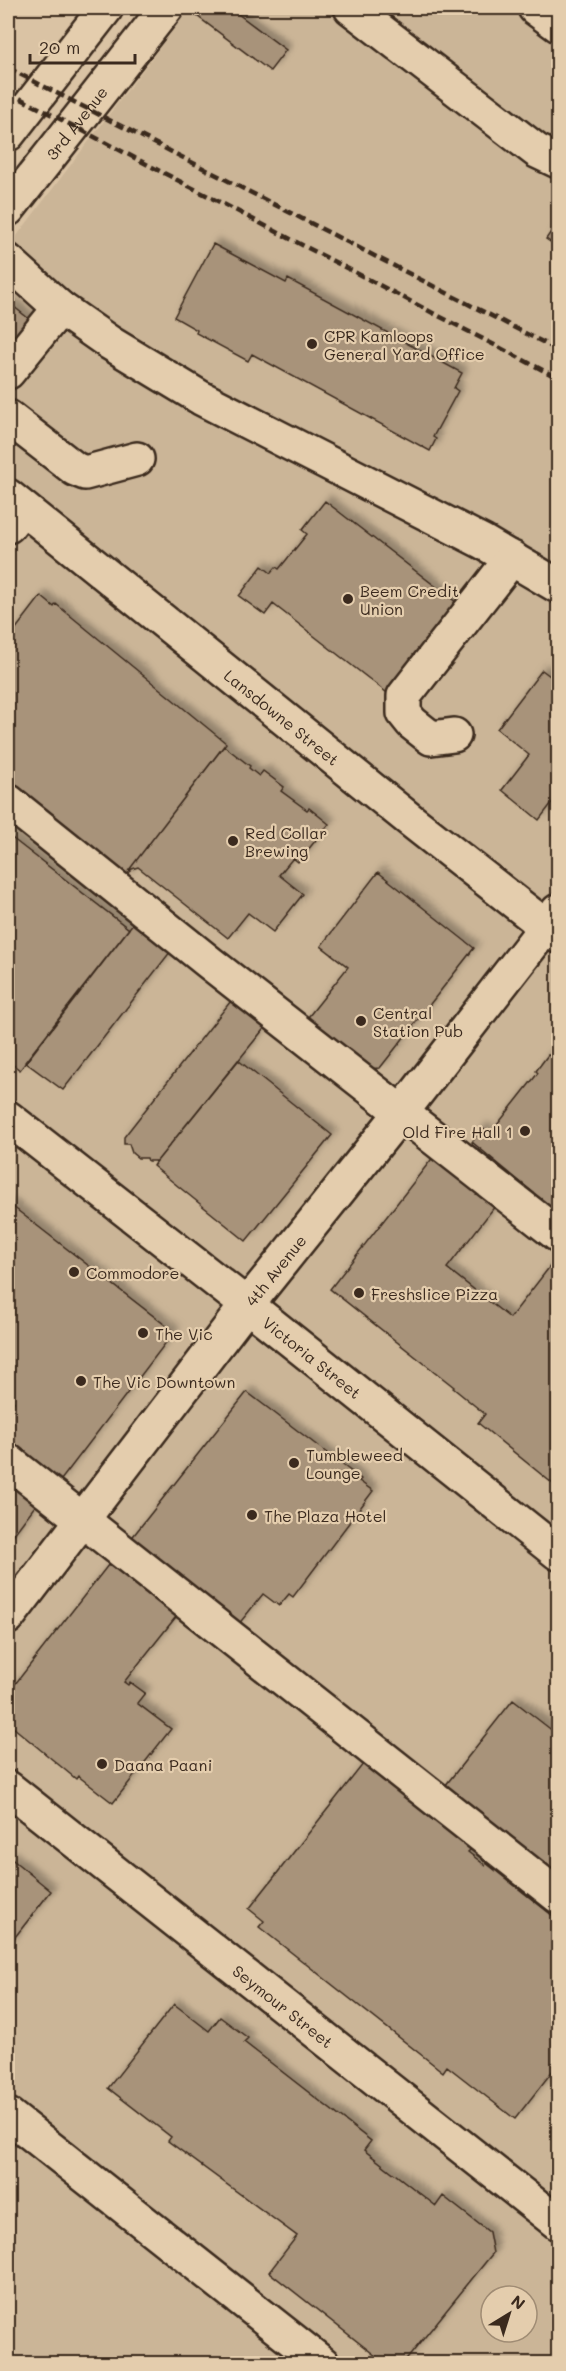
<svg xmlns="http://www.w3.org/2000/svg" width="566" height="2371" font-family="Mali,sans-serif">
<style>
.built{fill:#cbb597;fill-rule:evenodd}
.building{fill:#a8937a;stroke:#3b2a1e;stroke-width:1.5;filter:url(#shadow)}
.lines{fill:none;stroke-linecap:round;stroke-linejoin:round}
.minor-casing{stroke:#3b2a1e;stroke-width:38}
.major-casing{stroke:#3b2a1e;stroke-width:38}
.minor{stroke:#e4cdad;stroke-width:33}
.major{stroke:#e4cdad;stroke-width:33}
.rail{stroke:#3b2a1e;stroke-width:4.5;stroke-dasharray:9 4.5;stroke-linecap:butt}
.poi-dot{fill:#3b2a1e;stroke:#e4cdad;stroke-width:2}
.labels{text-anchor:middle;dominant-baseline:central;stroke-width:4.5;stroke-linejoin:round;paint-order:stroke}
.street-label{font-size:16px;fill:#3b2a1e;stroke:#e4cdad}
.poi-label{font-size:16px;fill:#3b2a1e;stroke:#e4cdad;text-anchor:start}
</style>
<defs>
<filter id="shadow"><feDropShadow dx="5.5" dy="-5.5" stdDeviation="3" flood-color="#0004"/></filter>
</defs>
<rect width="100%" height="100%" fill="#dac3a4"/>
<filter id="ink" filterUnits="userSpaceOnUse"><feTurbulence type="fractalNoise" baseFrequency=".0167" numOctaves="2"/><feDisplacementMap in="SourceGraphic" scale="12" xChannelSelector="R" yChannelSelector="G"/><feConvolveMatrix kernelMatrix="1 2 1 2 8 2 1 2 1" color-interpolation-filters="sRGB"/></filter>
<g filter="url(#ink)">
<path class="built" d="M 190,8 L 558,8 L 558,2363 L 8,2363 L 8,229 L 13,241 ZM 491,2296 L 527,2296 L 527,2332 L 491,2332 Z"/>
<path class="building" d="M 203,8 L 230,8 L 286,50 L 270,71 L 197,16 Z
M 557,223 L 558,223 L 558,247 L 546,239 Z
M 213,244 L 286,283 L 288,279 L 462,373 L 454,388 L 458,391 L 433,437 L 436,439 L 430,451 L 252,354 L 248,361 L 196,333 L 197,330 L 174,317 Z
M 8,302 L 34,323 L 8,363 Z
M 325,501 L 457,603 L 391,696 L 273,604 L 265,615 L 239,596 L 262,566 L 271,573 L 276,567 L 279,569 L 307,534 L 302,530 Z
M 41,596 L 54,607 L 56,604 L 226,743 L 129,870 L 131,871 L 124,876 L 8,786 L 8,639 Z
M 542,670 L 558,682 L 558,795 L 539,820 L 502,790 L 529,755 L 497,729 Z
M 224,746 L 250,766 L 249,768 L 259,776 L 263,771 L 284,787 L 281,791 L 307,810 L 309,808 L 329,824 L 298,862 L 293,858 L 279,875 L 303,894 L 273,932 L 248,913 L 228,938 L 138,867 L 129,870 Z
M 8,835 L 129,929 L 20,1070 L 8,1061 Z
M 378,872 L 474,948 L 380,1068 L 365,1069 L 305,1021 L 348,967 L 321,946 Z
M 134,922 L 171,951 L 63,1090 L 25,1062 Z
M 234,997 L 267,1025 L 153,1166 L 156,1161 L 148,1161 L 147,1158 L 138,1158 L 132,1153 L 129,1144 L 124,1144 L 124,1137 Z
M 558,1046 L 558,1213 L 472,1142 L 482,1128 L 490,1134 L 538,1073 L 536,1071 L 548,1055 L 551,1056 Z
M 238,1060 L 332,1135 L 246,1241 L 153,1166 Z
M 434,1156 L 496,1205 L 447,1268 L 510,1318 L 558,1256 L 558,1320 L 556,1323 L 558,1325 L 558,1488 L 478,1423 L 485,1414 L 453,1388 L 454,1387 L 330,1289 Z
M 8,1203 L 174,1332 L 58,1484 L 8,1446 L 8,1411 L 14,1402 L 8,1397 Z
M 247,1392 L 361,1479 L 359,1481 L 373,1491 L 293,1597 L 289,1594 L 279,1606 L 263,1594 L 238,1625 L 130,1540 Z
M 8,1479 L 38,1502 L 8,1542 Z
M 112,1560 L 179,1613 L 124,1682 L 128,1685 L 130,1682 L 145,1693 L 137,1703 L 171,1729 L 113,1803 L 78,1776 L 76,1779 L 8,1723 L 8,1693 Z
M 513,1700 L 558,1735 L 558,1876 L 445,1786 Z
M 367,1759 L 433,1818 L 471,1849 L 468,1852 L 485,1865 L 486,1863 L 558,1920 L 558,2064 L 515,2119 L 447,2066 L 443,2072 L 259,1927 L 264,1921 L 249,1909 Z
M 8,1856 L 51,1891 L 8,1946 Z
M 174,2004 L 209,2031 L 220,2017 L 248,2038 L 244,2042 L 371,2141 L 364,2150 L 436,2206 L 443,2196 L 489,2232 L 493,2253 L 403,2364 L 386,2364 L 269,2272 L 297,2236 L 168,2141 L 171,2137 L 108,2088 Z"/>
<g class="lines">
<g class="minor-casing">
<g id="minor">
<path d="M 351,8 L 537,151 L 558,161"/>
<path d="M 535,8 L 558,25"/>
<path d="M 8,134 L 106,8"/>
<path id="s1" d="M 8,209 L 166,8"/>
<path d="M 8,261 L 60,308 L 110,343 L 201,398 L 483,542 L 558,586"/>
<path d="M 8,372 L 60,308"/>
<path d="M 8,417 L 75,469 L 85,473 L 137,459"/>
<path d="M 8,526 L 22,508"/>
<path d="M 454,735 L 431,738 L 412,723 L 404,713 L 404,696 L 512,558"/>
<path d="M 8,801 L 210,963 L 558,1235"/>
<path id="s2" d="M 8,1118 L 247,1305 L 558,1553"/>
<path d="M 8,1461 L 558,1896"/>
<path id="s3" d="M 8,1617 L 247,1305 L 401,1113 L 558,911"/>
<path d="M 8,2115 L 323,2364"/>
</g>
</g>
<g class="major-casing">
<g id="major">
<path id="s4" d="M 8,496 L 409,819 L 558,936"/>
<path id="s5" d="M 8,1788 L 558,2223"/>
</g>
</g>
<use href="#minor" class="minor"/>
<use href="#major" class="major"/>
<path class="rail" d="M 8,68 L 558,350
M 8,92 L 558,378"/>
</g>
</g>
<g class="poi-dot">
<circle cx="312" cy="344" r="6"/>
<circle cx="348" cy="599" r="6"/>
<circle cx="233" cy="841" r="6"/>
<circle cx="361" cy="1021" r="6"/>
<circle cx="525" cy="1131" r="6"/>
<circle cx="74" cy="1272" r="6"/>
<circle cx="359" cy="1293" r="6"/>
<circle cx="143" cy="1333" r="6"/>
<circle cx="81" cy="1381" r="6"/>
<circle cx="294" cy="1463" r="6"/>
<circle cx="252" cy="1515" r="6"/>
<circle cx="102" cy="1764" r="6"/>
</g>
<g class="labels">
<g class="street-label">
<text stroke="none"><textPath href="#s1" startOffset="110">3rd Avenue</textPath></text>
<text stroke="none"><textPath href="#s4" startOffset="352">Lansdowne Street</textPath></text>
<text stroke="none"><textPath href="#s3" startOffset="438">4th Avenue</textPath></text>
<text stroke="none"><textPath href="#s2" startOffset="387">Victoria Street</textPath></text>
<text stroke="none"><textPath href="#s5" startOffset="351">Seymour Street</textPath></text>
</g>
<g class="poi-label">
<text x="324" y="335">CPR Kamloops<tspan x="324" dy="18">General Yard Office</tspan></text>
<text x="360" y="590">Beem Credit<tspan x="360" dy="18">Union</tspan></text>
<text x="245" y="832">Red Collar<tspan x="245" dy="18">Brewing</tspan></text>
<text x="373" y="1012">Central<tspan x="373" dy="18">Station Pub</tspan></text>
<text x="513" y="1131" text-anchor="end">Old Fire Hall 1</text>
<text x="86" y="1272">Commodore</text>
<text x="371" y="1293">Freshslice Pizza</text>
<text x="155" y="1333">The Vic</text>
<text x="93" y="1381">The Vic Downtown</text>
<text x="306" y="1454">Tumbleweed<tspan x="306" dy="18">Lounge</tspan></text>
<text x="264" y="1515">The Plaza Hotel</text>
<text x="114" y="1764">Daana Paani</text>
</g>
</g>
<rect width="566" height="2371" fill="none" stroke="#e4cdad" stroke-width="30"/>
<rect x="15" y="15" width="536" height="2341" fill="none" stroke="#3b2a1e" stroke-width="2" filter="url(#ink)"/>
<g transform="translate(509 2314) rotate(38)"><circle r="28" fill="#e4cdad" stroke="#a08c74" stroke-width="1.5"/>
<path d="M0-4.5L10 22L0 15L-10 22Z" fill="#3b2a1e"/>
<text y="-9" font-size="16" font-weight="bold" text-anchor="middle" fill="#3b2a1e">N</text>
</g>
<path d="M30 54v9h105v-9" fill="none" stroke="#3b2a1e" stroke-width="3"/>
<text x="39" y="54" font-size="18" fill="#3b2a1e" stroke="#e4cdad" stroke-width="4.5" paint-order="stroke">20 m</text>
</svg>
